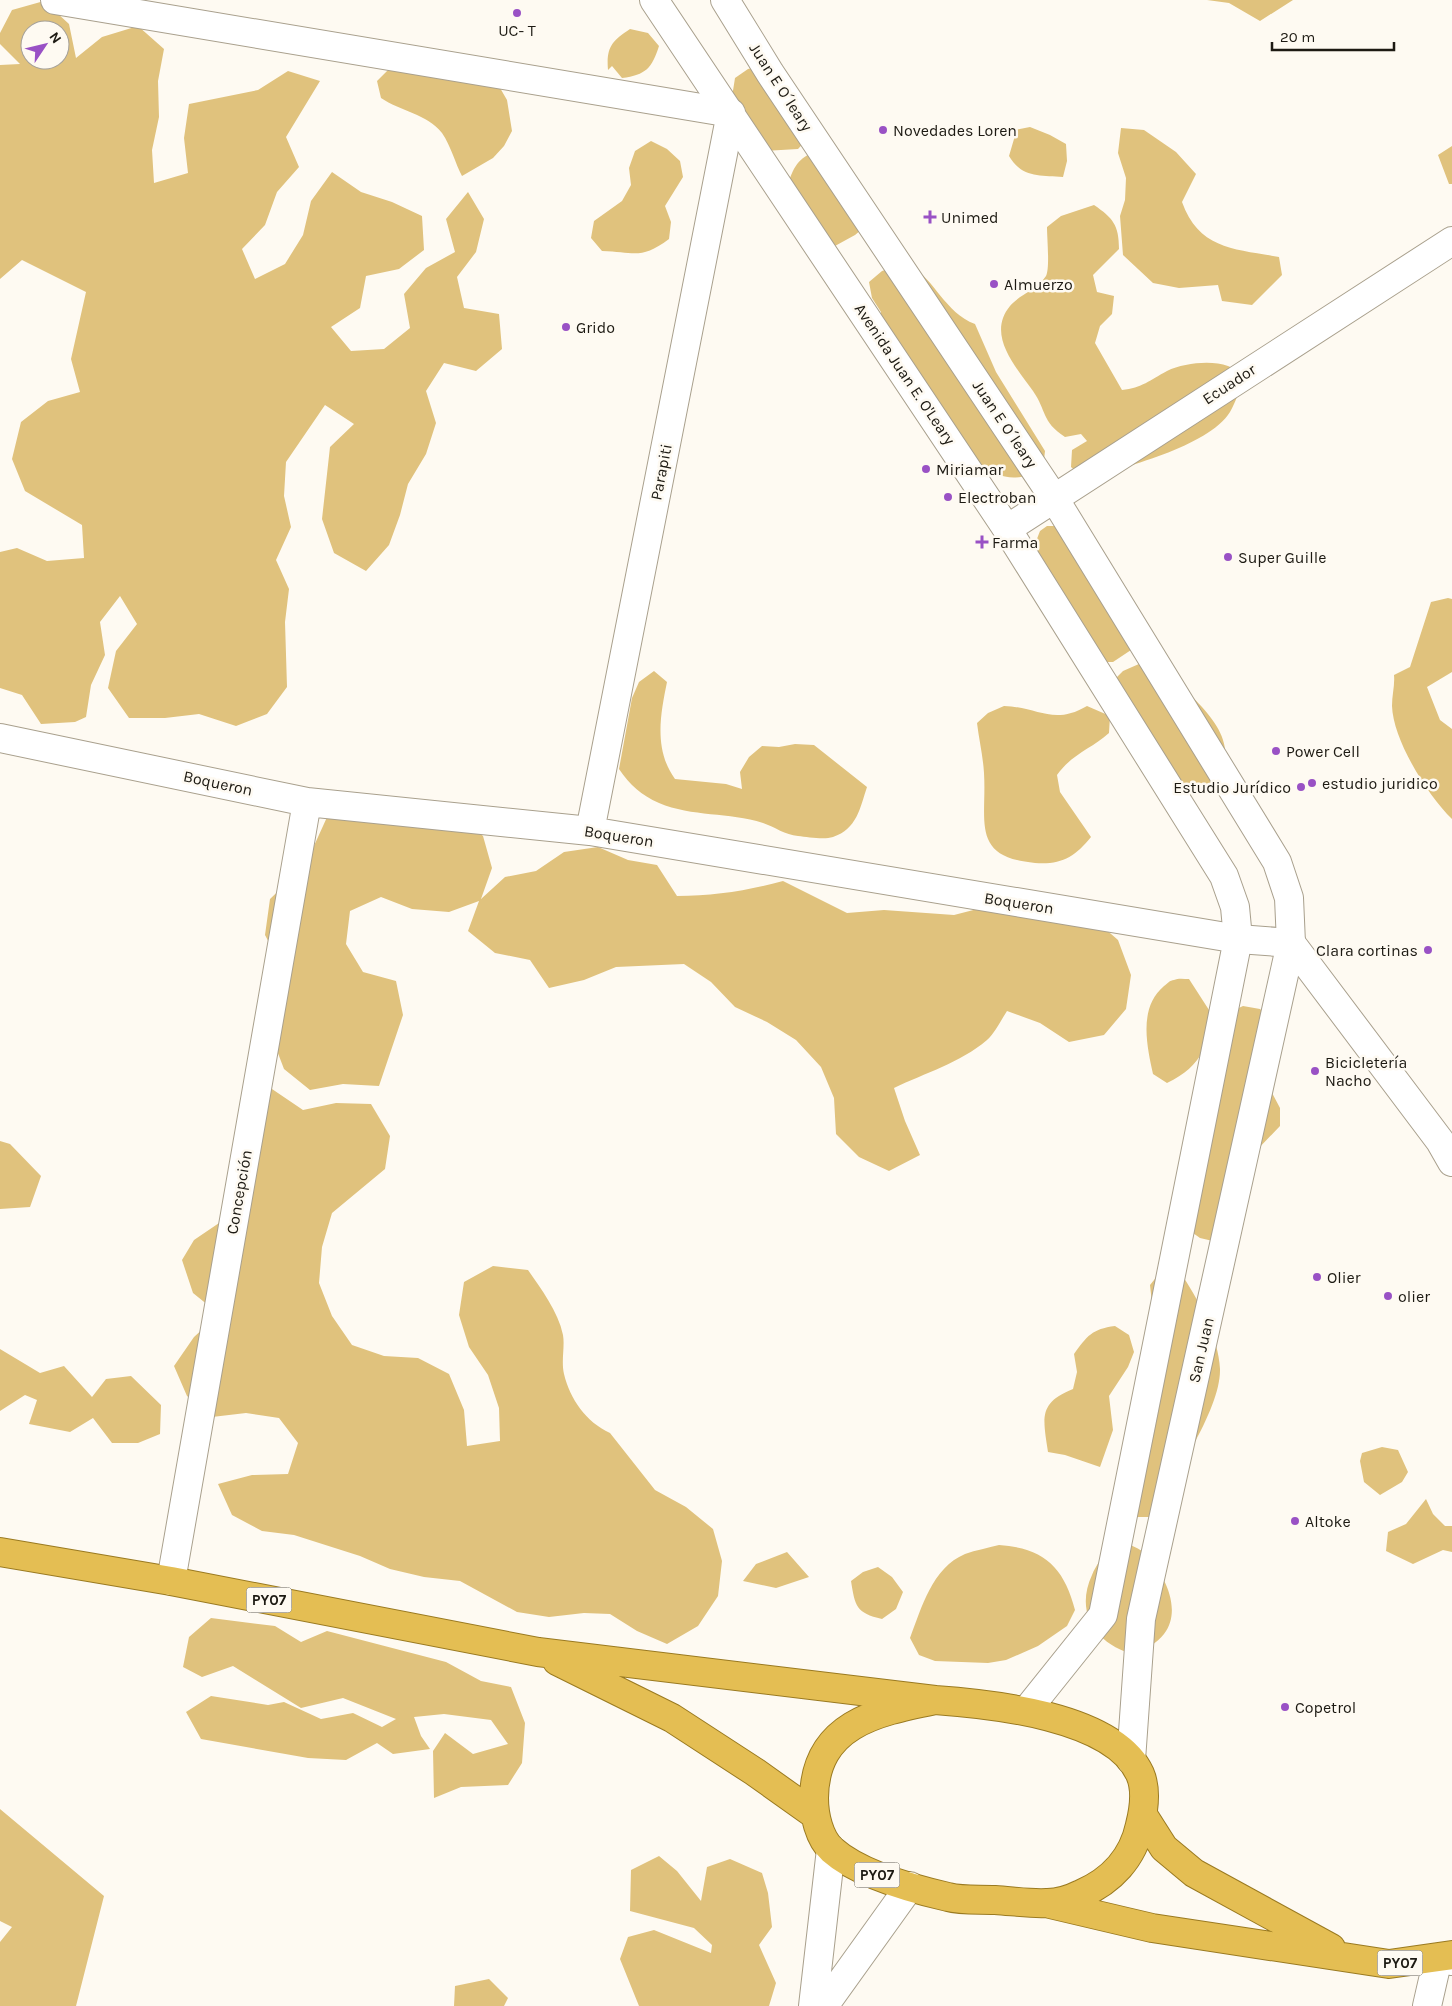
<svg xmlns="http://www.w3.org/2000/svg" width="1452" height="2006" font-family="Karla,sans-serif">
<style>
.forest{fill:#e0c27d;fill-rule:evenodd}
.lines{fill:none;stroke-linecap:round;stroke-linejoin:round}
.minor-casing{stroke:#a9a08d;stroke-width:30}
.tertiary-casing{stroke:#a9a08d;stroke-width:30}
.trunk-casing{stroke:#9a7a21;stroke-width:30}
.minor{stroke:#fff;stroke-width:28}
.tertiary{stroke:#fff;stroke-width:28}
.trunk{stroke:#e4be53;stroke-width:28}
.poi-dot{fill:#9951c5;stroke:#fefaf2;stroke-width:2}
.labels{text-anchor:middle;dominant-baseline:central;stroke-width:5;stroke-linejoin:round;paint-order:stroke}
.shield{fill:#fefaf2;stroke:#605d56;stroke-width:1}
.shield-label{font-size:15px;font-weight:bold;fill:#1d1a13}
.poi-label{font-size:16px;fill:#1d1a13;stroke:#fefaf2;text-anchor:start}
.street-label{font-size:16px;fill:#1d1a13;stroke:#fefaf2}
</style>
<rect width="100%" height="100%" fill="#fefaf2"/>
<path class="forest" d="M 1207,0 L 1293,0 L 1260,21 L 1229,3 Z
M 44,1 L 69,24 L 76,58 L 102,37 L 138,26 L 164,49 L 158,81 L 159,117 L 152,150 L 154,183 L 188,173 L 184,138 L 189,104 L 258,90 L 288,71 L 320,81 L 286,137 L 299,167 L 277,192 L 265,225 L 242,249 L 255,279 L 285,264 L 303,235 L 311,201 L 332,172 L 361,192 L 392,202 L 422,216 L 424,250 L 399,269 L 366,276 L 360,308 L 331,327 L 351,351 L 384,349 L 410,328 L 404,294 L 426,268 L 455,252 L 446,219 L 468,192 L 484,219 L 476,252 L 457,277 L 464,308 L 499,314 L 502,349 L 476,371 L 444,363 L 426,391 L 436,423 L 426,454 L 408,484 L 400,515 L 389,545 L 366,571 L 334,553 L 322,519 L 330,447 L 354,424 L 325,405 L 286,462 L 284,496 L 291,527 L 276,560 L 289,589 L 285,622 L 287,687 L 267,714 L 236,726 L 199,714 L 165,718 L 129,718 L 108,688 L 116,651 L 137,624 L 120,596 L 100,622 L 105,655 L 91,685 L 86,717 L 75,722 L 41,724 L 22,695 L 0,688 L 0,552 L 17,548 L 47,561 L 84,558 L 82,525 L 25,491 L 12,459 L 21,422 L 48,401 L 80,392 L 71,359 L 86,292 L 22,260 L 0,279 L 0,65 L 20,64 L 0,44 L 0,33 L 12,10 ZM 30,30 L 60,30 L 60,60 L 30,60 Z
M 630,29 L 648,33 L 659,46 C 652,68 646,75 622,78 L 612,66 L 608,70 C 606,47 612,41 630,29 Z
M 765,65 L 810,136 L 798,149 L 764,151 L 732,97 L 735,78 L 748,69 Z
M 390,68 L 496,81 L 507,100 L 512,131 L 504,146 L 493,158 L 462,176 C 455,163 451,146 442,133 C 427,114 400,111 381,98 L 377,81 Z
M 1030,127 L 1050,135 L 1066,144 L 1067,161 L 1063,177 C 1040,175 1022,178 1009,156 L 1014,139 L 1014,130 Z
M 1121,128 L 1144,130 L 1176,152 L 1196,174 L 1182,202 C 1199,250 1236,249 1279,257 L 1282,275 L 1252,305 L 1222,301 L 1218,285 L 1179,288 L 1153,283 L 1123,255 L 1120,216 L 1125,200 L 1126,178 L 1118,153 Z
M 651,141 L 667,149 L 680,161 L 683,177 L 665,206 L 671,222 L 669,239 C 641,260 635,252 602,251 L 591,238 L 594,221 L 622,201 L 631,185 L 629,168 L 635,151 Z
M 1452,146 L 1452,184 L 1449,184 L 1438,155 Z
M 822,149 L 867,225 L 855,235 L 824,252 L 789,181 C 796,161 802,156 822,149 Z
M 1094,205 C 1113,218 1119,225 1119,249 L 1093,275 L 1097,292 L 1114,296 L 1112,314 L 1100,326 L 1095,343 L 1122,390 C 1142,388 1150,380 1167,371 C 1184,363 1211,360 1228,366 C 1234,368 1239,373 1244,376 C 1240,388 1236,402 1230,412 C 1208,447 1122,468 1084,479 L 1071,467 L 1072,450 L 1087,441 L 1081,434 L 1065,437 C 1041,421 1047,411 1033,391 C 1016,367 986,335 1010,306 C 1020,294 1037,290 1046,276 C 1050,268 1047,238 1047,227 L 1061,216 Z
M 897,266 C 902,267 908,267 913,269 C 933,277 945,313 975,324 L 996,372 L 1045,451 L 1043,469 C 1016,483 1001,479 977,463 L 878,329 L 881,312 L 872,298 L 869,282 L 882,271 Z
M 1047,526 L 1057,526 L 1134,648 L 1113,662 L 1104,662 L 1033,549 L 1040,531 Z
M 1448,598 L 1452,599 L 1452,672 L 1427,687 L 1440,720 L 1452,729 L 1452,819 C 1428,796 1393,740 1392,706 C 1392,695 1395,685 1394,675 L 1410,667 L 1431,602 Z
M 1148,660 C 1174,681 1231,721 1225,759 L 1229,755 C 1226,783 1217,791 1188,793 L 1111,683 L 1123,671 Z
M 654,671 L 667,682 C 660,716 654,750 675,779 L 726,784 L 742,789 L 740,772 L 749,757 L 762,746 L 779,747 L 795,744 L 814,745 L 867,787 C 860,808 857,829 833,837 C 824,840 808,837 798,836 C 785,835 775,827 763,823 C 729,812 692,817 659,803 C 641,795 630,785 619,769 L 632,698 L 639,682 Z
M 1004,706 C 1038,707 1053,726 1087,706 L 1110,716 L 1109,733 C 1091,749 1072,754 1057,775 L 1060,792 L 1091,837 C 1075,857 1061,865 1035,863 C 970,857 987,821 984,773 C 983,756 979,740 977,723 L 988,713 Z
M 355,796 L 390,796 L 426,803 L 457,813 L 483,836 L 492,868 L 481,899 L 505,877 L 536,871 L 564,852 L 598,847 L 628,860 L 657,865 L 677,896 C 714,896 747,891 783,881 L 847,913 L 884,910 L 954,915 L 989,906 L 1088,914 L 1118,940 L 1131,975 L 1126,1009 L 1104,1035 L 1069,1042 L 1040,1023 L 1007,1011 C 1001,1020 995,1033 987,1040 C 960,1063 925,1073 894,1088 L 905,1121 L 920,1155 L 889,1171 L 859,1157 L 836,1134 L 834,1098 L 821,1067 L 796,1040 L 767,1022 L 735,1007 L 711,982 L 684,964 L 616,967 L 584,980 L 549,988 L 530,960 L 495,953 L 468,931 L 479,901 L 449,912 L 412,909 L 381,897 L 350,911 L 346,944 L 363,972 L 396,981 L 403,1015 L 379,1086 L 343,1084 L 310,1090 L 284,1069 L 271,1035 L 281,965 L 265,935 L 270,899 L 294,876 L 313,848 L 328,815 Z
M 1189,979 L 1209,1010 L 1228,1013 L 1243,1006 L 1260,1009 L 1273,1021 L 1271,1091 L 1280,1108 L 1280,1126 L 1256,1151 L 1217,1242 L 1200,1238 L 1186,1228 L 1204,1049 C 1195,1066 1185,1074 1167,1083 L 1153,1074 C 1147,1046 1138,1008 1164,986 C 1167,984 1170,980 1174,980 C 1178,978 1184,979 1189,979 Z
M 272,1089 L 303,1110 L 336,1103 L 371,1104 L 390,1136 L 385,1169 L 332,1213 L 322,1247 L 319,1283 L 332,1316 L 352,1345 L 384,1356 L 418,1358 L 449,1374 L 464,1410 L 467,1446 L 500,1441 L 499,1408 L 488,1375 L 469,1347 L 459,1315 L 464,1282 L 493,1266 L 528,1270 C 541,1289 558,1311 563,1335 C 565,1347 561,1361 564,1374 C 570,1399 586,1422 610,1433 L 655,1490 L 686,1507 L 713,1529 L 722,1561 L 718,1596 L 698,1626 L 667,1644 L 637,1631 L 610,1614 L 584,1613 L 549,1617 L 517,1612 L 460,1581 L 424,1577 L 390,1569 L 360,1556 L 294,1535 L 262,1531 L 232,1515 L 218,1484 L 252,1475 L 288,1474 L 298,1443 L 279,1418 L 246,1413 L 212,1417 L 187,1396 L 174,1366 L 194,1337 L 219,1314 L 193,1293 L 182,1260 L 194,1240 L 222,1221 L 243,1105 Z
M 0,1141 L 10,1144 L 41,1176 L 30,1207 L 0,1209 Z
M 1162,1270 L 1179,1271 C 1197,1296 1219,1338 1220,1369 C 1221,1410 1171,1481 1151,1517 L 1133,1517 L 1154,1322 L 1150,1285 Z
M 1115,1326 L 1129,1335 L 1134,1352 L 1128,1367 L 1109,1396 L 1113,1430 L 1100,1467 L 1065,1455 L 1048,1452 C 1043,1418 1038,1403 1073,1389 L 1077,1372 L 1074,1354 C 1087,1336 1092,1329 1115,1326 Z
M 0,1349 L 40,1373 L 64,1366 L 92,1397 L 106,1379 L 131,1376 L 161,1405 L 160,1434 L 138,1443 L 112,1443 L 93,1418 L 70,1432 L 29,1424 L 37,1400 L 25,1395 L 0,1411 Z
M 1382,1447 L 1398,1450 L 1408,1472 L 1402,1482 L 1380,1495 L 1364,1482 L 1360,1461 L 1362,1453 Z
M 1426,1499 L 1433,1514 L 1445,1526 L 1452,1526 L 1452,1552 L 1443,1550 L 1413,1564 L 1386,1551 L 1388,1532 L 1406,1524 Z
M 1129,1544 C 1134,1547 1141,1549 1145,1554 C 1164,1573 1183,1609 1164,1634 C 1157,1643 1146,1649 1136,1655 C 1097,1645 1074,1614 1092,1575 C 1096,1565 1102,1557 1111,1551 C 1115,1547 1123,1546 1129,1544 Z
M 999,1545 C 1044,1548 1064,1567 1075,1610 L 1067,1626 L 1038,1646 L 1006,1660 L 988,1663 L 935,1661 L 919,1655 L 910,1638 C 922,1607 932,1568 965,1554 C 976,1550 988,1548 999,1545 Z
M 787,1552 L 809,1577 L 776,1588 L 743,1581 L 756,1564 Z
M 878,1567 L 892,1577 L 903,1592 L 896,1609 L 882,1619 C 856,1613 855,1606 851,1581 L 863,1572 Z
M 211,1618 L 275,1626 L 301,1642 L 327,1631 L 446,1662 L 481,1681 L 511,1687 L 525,1723 L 522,1763 L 508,1785 L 461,1787 L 434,1798 L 433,1751 L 445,1733 L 473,1754 L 508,1744 L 491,1720 L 444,1714 L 414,1717 L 421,1736 L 430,1749 L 393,1754 L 377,1743 L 346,1760 L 308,1758 L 201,1739 L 186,1712 L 211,1696 L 268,1705 L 284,1702 L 321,1719 L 353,1713 L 382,1727 L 396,1719 L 343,1698 L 301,1708 L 233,1666 L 202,1677 L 183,1667 L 189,1637 Z
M 0,1809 L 104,1896 L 76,2006 L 0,2006 L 0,1942 L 12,1927 L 0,1921 Z
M 659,1856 L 677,1871 L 701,1901 L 707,1867 L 730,1859 L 762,1873 L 768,1893 L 772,1927 L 759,1945 L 776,1983 L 769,2006 L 639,2006 L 620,1959 L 628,1937 L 654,1930 L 711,1953 L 712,1945 L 694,1928 L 630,1911 L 631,1870 Z
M 489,1979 L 508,1998 L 504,2006 L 454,2006 L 455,1986 Z"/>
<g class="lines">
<g class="minor-casing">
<path id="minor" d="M 55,0 L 731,113 L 590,831
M 1007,529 L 1452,241
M 0,738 L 307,802 L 590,831 L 1238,939 L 1291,943 L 1440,1141 L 1452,1162
M 171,1581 L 307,802
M 813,2006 L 831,1849
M 824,2006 L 910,1886
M 1427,2006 L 1438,1958 L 1452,1961"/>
</g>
<g class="tertiary-casing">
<path id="tertiary" d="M 654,0 L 1007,529 L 1224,876 L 1235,907 L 1238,939 L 1103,1615 L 1027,1710
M 725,0 L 770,73 L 1054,498 L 1277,862 L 1289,898 L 1291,943 L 1141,1619 L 1131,1760"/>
</g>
<g class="trunk-casing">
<path id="trunk" d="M 0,1552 L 171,1581 L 538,1652 L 935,1700
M 557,1661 L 672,1718 L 755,1772 L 814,1814
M 935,1700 C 991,1704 1114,1716 1140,1774 C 1147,1790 1144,1809 1140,1825 C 1133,1858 1111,1881 1081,1894 C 1071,1899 1058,1903 1047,1903 C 1030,1904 1012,1901 995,1900 C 980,1899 963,1901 948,1897 C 913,1889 859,1874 832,1850 C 819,1838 814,1815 814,1798 C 815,1724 876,1712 935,1700 Z
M 1143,1815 L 1164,1848 L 1194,1873 L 1331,1948
M 1050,1904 L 1152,1928 L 1389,1964 L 1452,1955"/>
</g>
<use href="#minor" class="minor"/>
<use href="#tertiary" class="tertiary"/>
<use href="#trunk" class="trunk"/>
</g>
<g class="poi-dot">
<circle cx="517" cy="13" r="5"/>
<circle cx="883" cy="130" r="5"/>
<path d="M927.5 209.5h5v5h5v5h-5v5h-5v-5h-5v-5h5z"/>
<circle cx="994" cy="284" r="5"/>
<circle cx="566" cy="327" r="5"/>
<circle cx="926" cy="469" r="5"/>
<circle cx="948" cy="497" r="5"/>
<path d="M979.5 534.5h5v5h5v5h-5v5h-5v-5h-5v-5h5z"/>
<circle cx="1228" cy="557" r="5"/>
<circle cx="1276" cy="751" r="5"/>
<circle cx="1312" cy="783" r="5"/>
<circle cx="1301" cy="787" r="5"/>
<circle cx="1428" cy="950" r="5"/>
<circle cx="1315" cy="1071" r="5"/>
<circle cx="1317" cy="1277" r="5"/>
<circle cx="1388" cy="1296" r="5"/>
<circle cx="1295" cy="1521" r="5"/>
<circle cx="1285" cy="1707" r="5"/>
</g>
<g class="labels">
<g class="shield">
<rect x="246.5" y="1587.5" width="45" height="25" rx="4"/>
<rect x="854.5" y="1862.5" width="45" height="25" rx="4"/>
<rect x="1377.5" y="1950.5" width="45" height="25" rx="4"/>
</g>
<g class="shield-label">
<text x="269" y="1600">PY07</text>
<text x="877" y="1875">PY07</text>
<text x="1400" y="1963">PY07</text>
</g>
<g class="poi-label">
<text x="517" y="30" text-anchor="middle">UC- T</text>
<text x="893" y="130">Novedades Loren</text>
<text x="941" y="217">Unimed</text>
<text x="1004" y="284">Almuerzo</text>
<text x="576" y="327">Grido</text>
<text x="936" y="469">Miriamar</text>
<text x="958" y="497">Electroban</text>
<text x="992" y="542">Farma</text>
<text x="1238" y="557">Super Guille</text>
<text x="1286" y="751">Power Cell</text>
<text x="1322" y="783">estudio juridico</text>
<text x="1291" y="787" text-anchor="end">Estudio Jurídico</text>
<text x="1418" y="950" text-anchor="end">Clara cortinas</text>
<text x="1325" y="1062">Bicicletería<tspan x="1325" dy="18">Nacho</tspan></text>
<text x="1327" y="1277">Olier</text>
<text x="1398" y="1296">olier</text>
<text x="1305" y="1521">Altoke</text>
<text x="1295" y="1707">Copetrol</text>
</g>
<g class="street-label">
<text transform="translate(781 87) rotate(57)">Juan E O´leary</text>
<text transform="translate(905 374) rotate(56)">Avenida Juan E. O'Leary</text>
<text transform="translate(1229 384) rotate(-33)">Ecuador</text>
<text transform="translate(1005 424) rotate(56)">Juan E O´leary</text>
<text transform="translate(661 472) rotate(-79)">Parapiti</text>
<text transform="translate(218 783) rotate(12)">Boqueron</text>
<text transform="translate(619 836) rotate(9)">Boqueron</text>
<text transform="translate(1019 903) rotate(9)">Boqueron</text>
<text transform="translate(239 1192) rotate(-80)">Concepción</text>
<text transform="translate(1201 1350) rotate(-77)">San Juan</text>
</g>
</g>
<g transform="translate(45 45) rotate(55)"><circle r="24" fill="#fefaf2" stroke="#a4a099"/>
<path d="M0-4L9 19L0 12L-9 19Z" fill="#9951c5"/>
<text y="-8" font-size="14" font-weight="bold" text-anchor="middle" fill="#1d1a13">N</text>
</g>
<path d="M1272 42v8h122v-8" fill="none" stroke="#1d1a13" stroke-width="2.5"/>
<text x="1280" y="42" font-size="15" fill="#1d1a13" stroke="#fefaf2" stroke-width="4" paint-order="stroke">20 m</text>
</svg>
